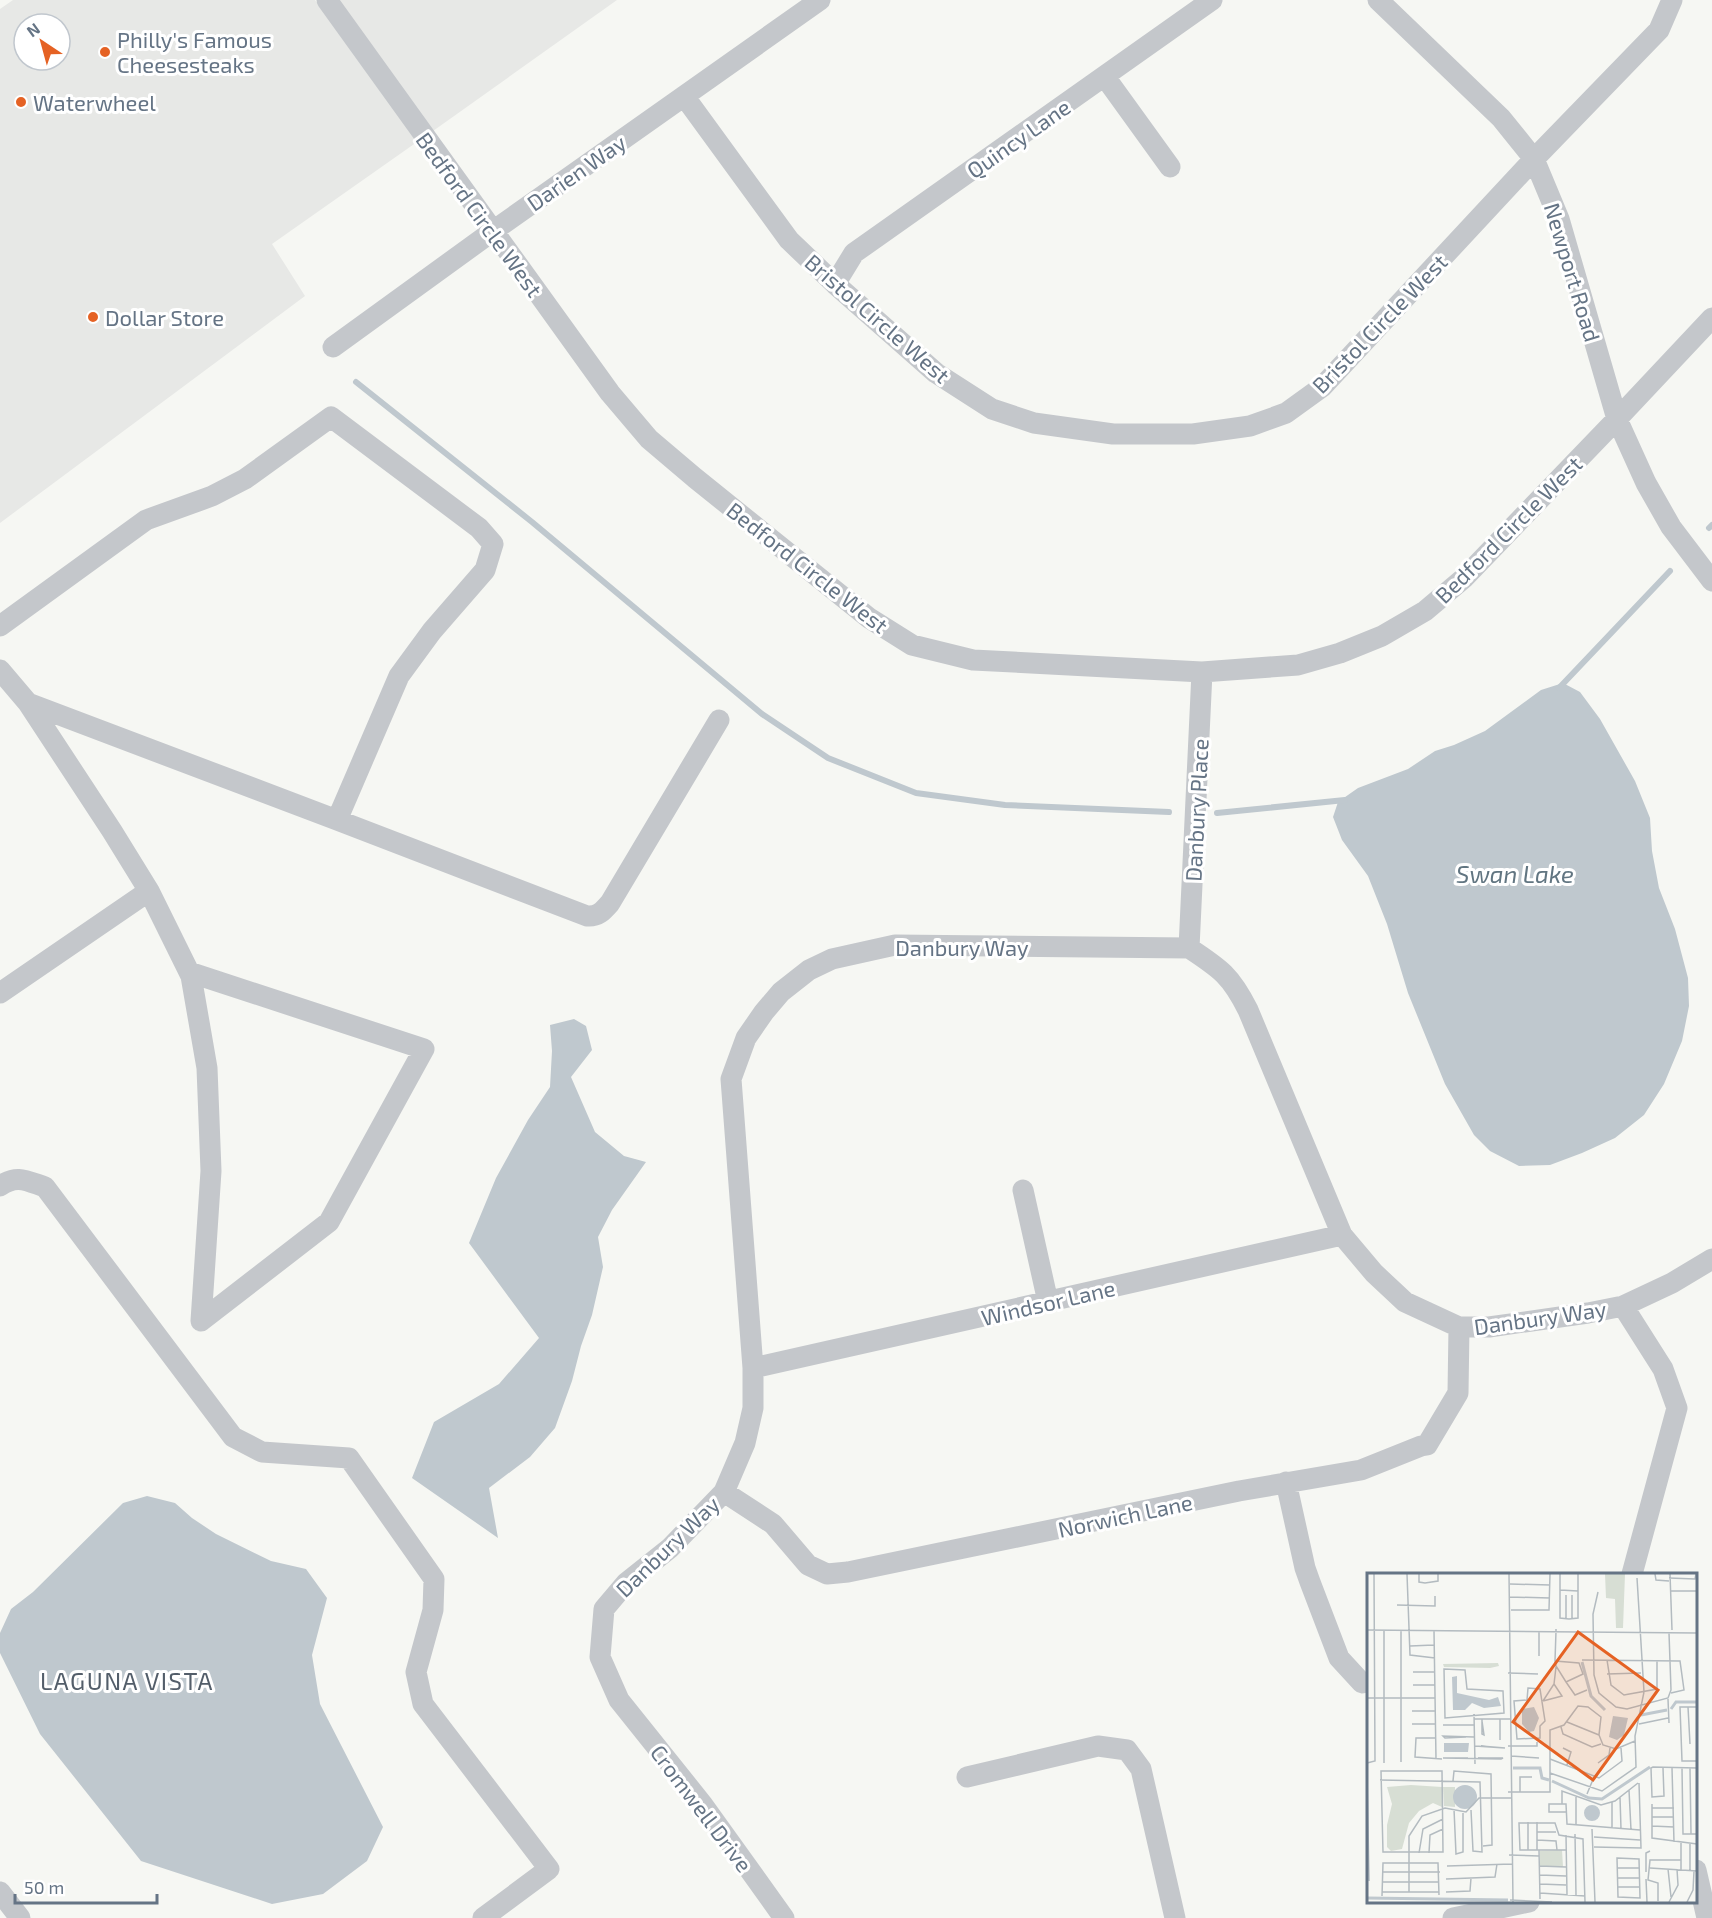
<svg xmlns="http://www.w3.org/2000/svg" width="1712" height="1918" font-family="'Exo 2',sans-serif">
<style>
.built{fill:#e7e8e6;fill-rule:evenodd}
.water{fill:#bfc8ce}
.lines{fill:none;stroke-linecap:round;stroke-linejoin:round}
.stream{stroke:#bfc8ce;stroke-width:6}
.street{stroke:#c4c7cb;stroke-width:21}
.poi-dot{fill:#e56224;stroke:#fff;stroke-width:2}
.labels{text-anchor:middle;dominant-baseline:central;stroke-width:6;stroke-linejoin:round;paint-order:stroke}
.poi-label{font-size:22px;fill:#657485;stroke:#fff;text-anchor:start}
.street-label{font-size:22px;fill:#657485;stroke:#fff}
.water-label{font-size:24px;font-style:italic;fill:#617581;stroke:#fff}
.neighbourhood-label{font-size:24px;letter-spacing:1.5px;fill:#535e6a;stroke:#fff}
.inset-river{fill:none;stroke:#bfc8ce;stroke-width:3}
.inset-road{fill:none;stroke:#b3bbc0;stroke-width:1.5}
.view{fill:#e56224;fill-opacity:0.15;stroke:#e56224;stroke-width:3}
.inset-edge{fill:none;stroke:#657485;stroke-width:3}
</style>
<rect width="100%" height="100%" fill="#f6f7f3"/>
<path class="built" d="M 13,0 L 315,0 L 417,142 L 272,244 L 305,296 L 0,523 L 0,9 ZM 24,24 L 60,24 L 60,60 L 24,60 Z
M 339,0 L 617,0 L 433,131 Z"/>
<path class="water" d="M 1563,683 L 1580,692 L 1600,719 L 1635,781 L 1650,818 L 1652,851 L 1659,888 L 1675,929 L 1688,978 L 1689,1006 L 1682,1041 L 1664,1084 L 1644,1115 L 1615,1138 L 1582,1153 L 1550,1165 L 1519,1166 L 1490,1151 L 1474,1135 L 1445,1084 L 1408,993 L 1387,924 L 1368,876 L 1342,840 L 1333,817 L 1338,802 L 1358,788 L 1408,769 L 1435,751 L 1454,745 L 1485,731 L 1541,690 Z
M 574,1019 L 586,1026 L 592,1050 L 571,1077 L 595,1132 L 624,1156 L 646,1162 L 612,1210 L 598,1237 L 603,1267 L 592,1315 L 581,1346 L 572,1381 L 555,1428 L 530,1457 L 489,1488 L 498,1538 L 412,1478 L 434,1422 L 499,1384 L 539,1338 L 469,1243 L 496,1178 L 528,1120 L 550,1087 L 552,1051 L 550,1025 Z
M 147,1496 L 175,1503 L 192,1518 L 216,1534 L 271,1561 L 306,1569 L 327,1598 L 312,1655 L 320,1704 L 383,1827 L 367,1861 L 323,1894 L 272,1904 L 141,1861 L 40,1734 L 0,1653 L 0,1633 L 11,1609 L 33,1592 L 123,1503 Z"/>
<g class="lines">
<path class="stream" d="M 356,382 L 532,522 L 762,714 L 828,758 L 916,793 L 1005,805 L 1169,812
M 1709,528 L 1712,525
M 1559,688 L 1670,571
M 1217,813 L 1345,800"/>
<path class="street" d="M 327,0 L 610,393 L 649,439 L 695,478 L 869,618 L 912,645 L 973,660 L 1202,672 L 1298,665 L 1340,653 L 1382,636 L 1425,611 L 1464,578 L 1617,419 L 1712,318
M 1378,0 L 1501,118 L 1534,159 L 1559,219 L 1617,419 L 1646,483 L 1671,527 L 1712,581
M 1105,77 L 1170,167
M 684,96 L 789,240 L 835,284 L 936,373 L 992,409 L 1034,423 L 1113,434 L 1193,434 L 1250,426 L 1286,413 L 1322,387 L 1534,159 L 1659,30 L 1672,0
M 835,284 L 854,253 L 1212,0
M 333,347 L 493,231 L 820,0
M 0,626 L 146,520 L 212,496 L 245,479 L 331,417 L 479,528 L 493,544 L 485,570 L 432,631 L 399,676 L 337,820 L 28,703 L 0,670
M 28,703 L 112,831 L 149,891 L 191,976 L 207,1068 L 211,1171 L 201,1321
M 337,820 L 587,916 C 598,917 603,911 610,903 L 719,720
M 1189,948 L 1202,672
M 189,972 L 424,1049 L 329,1222 L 201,1321
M 0,993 L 149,891
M 0,1186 C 17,1174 27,1181 45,1187 L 233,1437 L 262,1452 L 349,1458 L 434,1579 L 433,1610 L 416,1672 L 423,1704 L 549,1869 L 483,1918
M 1023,1190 L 1048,1302
M 1623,1306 L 1663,1369 L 1677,1408 L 1632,1574
M 753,1368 L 1342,1235
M 1286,1482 L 1305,1568 L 1310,1582 L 1339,1658 L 1362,1683
M 724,1492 L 773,1524 L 808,1565 L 827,1574 L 848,1572 L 1239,1491 L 1361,1470 L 1421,1446 L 1427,1445 L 1458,1393 L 1459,1327
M 967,1777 L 1098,1746 L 1127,1750 L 1141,1769 L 1175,1918
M 1696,1870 L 1707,1918
M 0,1892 L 20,1918
M 784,1918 L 703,1805 L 619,1700 L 600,1657 L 604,1609 L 626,1583 L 670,1548 L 724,1492 L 745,1443 L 753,1408 L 753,1368 L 731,1079 L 746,1038 L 764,1012 L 781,992 L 809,970 L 832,959 L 895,945 L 1189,948 C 1221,969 1231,976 1248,1010 L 1342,1235 L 1374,1273 L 1405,1302 L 1459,1327 L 1489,1327 L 1588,1313 L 1623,1306 L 1672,1283 L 1712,1259
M 1453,1918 L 1529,1902"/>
</g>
<g class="poi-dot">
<circle cx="105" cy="52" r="6"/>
<circle cx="21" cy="102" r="6"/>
<circle cx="93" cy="317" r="6"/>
</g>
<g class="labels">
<g class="poi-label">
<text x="117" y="39">Philly's Famous<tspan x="117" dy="25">Cheesesteaks</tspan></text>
<text x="33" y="102">Waterwheel</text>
<text x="105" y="317">Dollar Store</text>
</g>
<g class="street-label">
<text transform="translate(1018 138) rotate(-35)">Quincy Lane</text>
<text transform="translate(576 172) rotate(-35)">Darien Way</text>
<text transform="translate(480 214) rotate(54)">Bedford Circle West</text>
<text transform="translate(1573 272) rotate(73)">Newport Road</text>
<text transform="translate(878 318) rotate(41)">Bristol Circle West</text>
<text transform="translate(1379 323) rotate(-46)">Bristol Circle West</text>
<text transform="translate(1508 529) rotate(-45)">Bedford Circle West</text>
<text transform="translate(808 567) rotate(38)">Bedford Circle West</text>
<text transform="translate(1196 810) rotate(-87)">Danbury Place</text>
<text x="962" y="947">Danbury Way</text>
<text transform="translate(1048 1302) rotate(-13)">Windsor Lane</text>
<text transform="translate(1540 1317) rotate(-8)">Danbury Way</text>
<text transform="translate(1125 1515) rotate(-12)">Norwich Lane</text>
<text transform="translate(667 1546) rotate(-44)">Danbury Way</text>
<text transform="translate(702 1808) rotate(53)">Cromwell Drive</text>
</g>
<g class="water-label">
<text x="1515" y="873">Swan Lake</text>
</g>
<g class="neighbourhood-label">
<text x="127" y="1680">LAGUNA VISTA</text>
</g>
</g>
<g transform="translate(1367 1573)">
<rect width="330" height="330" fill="#f6f7f3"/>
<path d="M 238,1 L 258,1 L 256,55 L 249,55 L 248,26 L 239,25 ZM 131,90 L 132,93 L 123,95 L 77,94 L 76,91 ZM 44,212 L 75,214 L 75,234 L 66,230 L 52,238 L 42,250 L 35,276 L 24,278 L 20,274 L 20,252 L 25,231 L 20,214 ZM 76,214 L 88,214 L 88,234 L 77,233 ZM 195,277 L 196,294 L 173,293 L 173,278 Z" fill="#d7ded4"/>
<path d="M 90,103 L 90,120 L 122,127 L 131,124 L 134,133 L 117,135 L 105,130 L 98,137 L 86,137 L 85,104 ZM 167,134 L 172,145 L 167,158 L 162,159 L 155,151 L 155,136 ZM 246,143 L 261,145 L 257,162 L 250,167 L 242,164 ZM 77,170 L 102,170 L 101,179 L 77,179 ZM86 224a12 12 0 1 1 24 0a12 12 0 1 1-24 0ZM217 240a8 8 0 1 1 16 0a8 8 0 1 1-16 0Z" fill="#bfc8ce"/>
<path class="inset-river" d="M 215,89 L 224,123 L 238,137M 304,136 L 309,129 L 330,129M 274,142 L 300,137M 146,195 L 173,195 L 175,205 L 182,207M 185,208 L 222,225 L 235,226 L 283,194M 0,325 L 141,327"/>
<path class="inset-road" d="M 40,1 L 43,82 L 68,85M 52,1 L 52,9 L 58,10 L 71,8 L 71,1M 142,1 L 146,329M 193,1 L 193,45 L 202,46 L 211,45 L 211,1M 288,1 L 289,7 L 302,8M 303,1 L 305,57M 302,5 L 328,6 L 329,1M 143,11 L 183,12M 193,17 L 211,18M 304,18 L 330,18M 231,19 L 226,41 L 227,102 L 232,120 L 249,134 L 260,136 L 301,125 L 304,117 L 302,60M 199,22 L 199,46M 142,24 L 183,25M 30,32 L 68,33 L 68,23M 144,37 L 182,37 L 183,1M 205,46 L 205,22M 0,57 L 330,60M 17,58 L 17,190M 34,58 L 34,189M 67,58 L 69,186M 172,59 L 172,83M 43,73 L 67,72M 215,87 L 313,88 L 317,117 L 304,120M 240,87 L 244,112 L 257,122 L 290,116 L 290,88M 188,88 L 212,90 L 216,101 L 199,109 L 189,93 L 188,88 L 189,58 L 189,56M 77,96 L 98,97 L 100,116 L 136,118 L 137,140 L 78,145 ZM 46,99 L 68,99M 141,100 L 171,101M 240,101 L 274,100M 199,109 L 208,122 L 220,117M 46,112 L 68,112M 161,115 L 173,116 L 178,148 L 173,153 L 173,165 L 150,166 L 147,128 L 160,127 ZM 0,125 L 68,125M 301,126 L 302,150M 176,128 L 187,111 L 189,94M 176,128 L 195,123 L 187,111M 321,134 L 323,171M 330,134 L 313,134 L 315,188 L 330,188M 45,138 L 68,138M 107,141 L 108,191M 107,146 L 143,146M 115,146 L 115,161 L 117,162 L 115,148M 133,147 L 133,167 L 133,146M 200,149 L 232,162M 45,151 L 68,151M 272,151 L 301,145M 105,152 L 76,152 L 107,152M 194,154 L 196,161 L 225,174 L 234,171M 99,164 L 78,165 L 76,163 L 107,164M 69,165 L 49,165 L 48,184 L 75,186M 108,173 L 138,175 L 114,173M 141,173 L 170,173 L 170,169M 196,175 L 204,179 L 200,192M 144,183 L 172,185M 101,185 L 76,185 L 134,186 L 136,185 L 111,185M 183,186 L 232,205 L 255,188 L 254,175M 0,190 L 8,188 L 7,1M 231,190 L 242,182 L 243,175M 296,195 L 297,223 L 285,224 L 284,195 L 286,194 L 330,195M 305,195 L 307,269M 315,195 L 316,261 L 330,261M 323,195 L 324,261M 14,198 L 75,198 L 76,279 L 16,279 ZM 0,200 L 2,308M 183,200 L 235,218 L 269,194 L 268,163 L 277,119 L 270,5M 13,207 L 113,209 L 115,279 L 106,278 L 104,237M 86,208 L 87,198 L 124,201 L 125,272 L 116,273M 262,217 L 264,257M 141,219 L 183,219 L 183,157 L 197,152 L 211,133 L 221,134 L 234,144 L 232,162 L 236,172 L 249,176 L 268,168M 153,219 L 153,204 L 165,204M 220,221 L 227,204M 209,224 L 209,251M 253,224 L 254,256M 245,229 L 245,256M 195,231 L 195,218 L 234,232 L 248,228 L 271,210M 285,231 L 285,265 L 330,271M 285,235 L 307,235M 87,236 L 89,281 L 96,279 L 96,240M 200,239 L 182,239 L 182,231 L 199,231 L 200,251 L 273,257M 285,244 L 307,244M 161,249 L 161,277M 170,249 L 170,277M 285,253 L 307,254M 225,256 L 228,329M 170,259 L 189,259M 208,261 L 209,322M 199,262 L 200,322M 227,264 L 273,267M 170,267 L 189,268 L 190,277M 314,270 L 314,297M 323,271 L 323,298M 227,274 L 274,275 L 272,210M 172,277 L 173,326M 199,277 L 153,277 L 152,250 L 188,250 L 192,262 L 216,266 L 218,329M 52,280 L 56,256 L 76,246M 62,280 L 63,262 L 76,256M 142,282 L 172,283M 250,285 L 272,286 L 273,325 L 251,324 ZM 80,293 L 145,291M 173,293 L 199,294M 250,295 L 272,295M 283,295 L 330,298M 301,296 L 304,324M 15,299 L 73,299M 279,299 L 279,280 L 283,278M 173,302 L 199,303M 250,305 L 273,305M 79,306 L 128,304 L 130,291M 279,306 L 280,329M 15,309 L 72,309M 173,311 L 199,312M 250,314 L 273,314M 15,319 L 72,319M 42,319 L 42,263 L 55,243 L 78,235 L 99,239 L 112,225 L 144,225M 79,319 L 103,318 L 104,305M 173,320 L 218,323M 15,323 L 16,290 L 71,290 L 72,322M 143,327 L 185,329M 291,328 L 291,310 L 281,307 L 283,287 L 314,287M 302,329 L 311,312 L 310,296M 320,329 L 326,317 L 327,298"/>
<path class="view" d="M 211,59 L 291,117 L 226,207 L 146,149 Z"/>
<rect width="330" height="330" class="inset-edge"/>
</g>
<g transform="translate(42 42) rotate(324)"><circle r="28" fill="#ffffff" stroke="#c1c7ce" stroke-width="1.5"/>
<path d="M0-4.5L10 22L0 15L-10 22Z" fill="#e56224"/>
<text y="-9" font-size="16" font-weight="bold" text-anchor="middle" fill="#657485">N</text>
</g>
<path d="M15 1894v9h142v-9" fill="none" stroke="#657485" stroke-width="3"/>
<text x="24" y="1894" font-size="18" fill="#657485" stroke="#ffffff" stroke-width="4.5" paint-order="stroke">50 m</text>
</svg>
